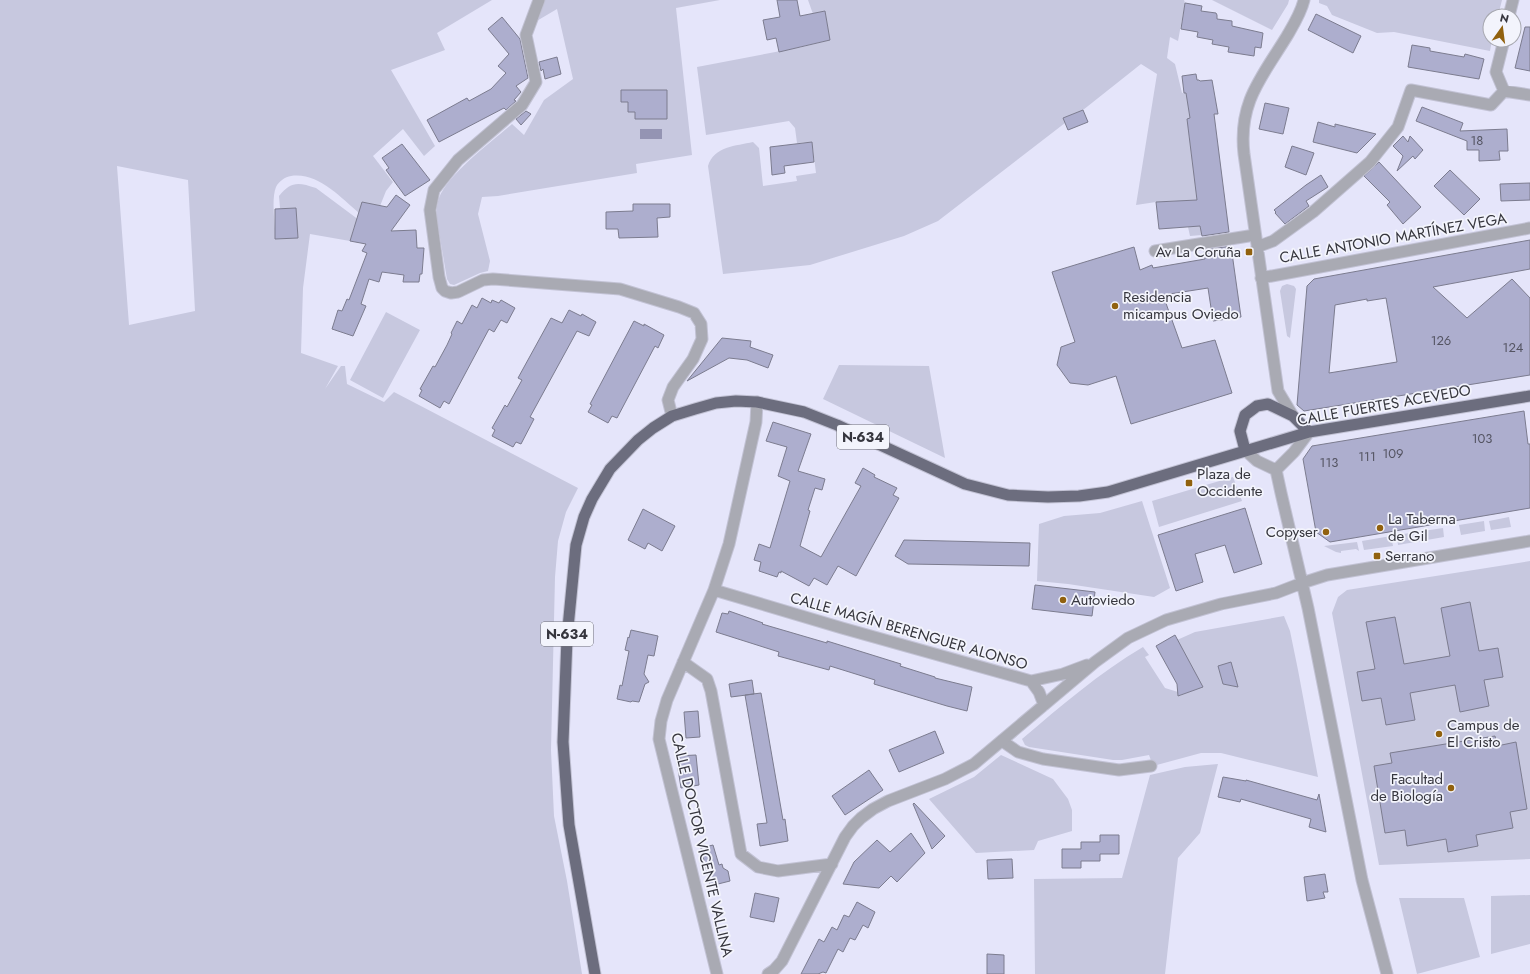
<svg xmlns="http://www.w3.org/2000/svg" width="1530" height="974" font-family="Jost,sans-serif">
<style>
.green{fill:#c7c8df;fill-rule:evenodd}
.water{fill:#9494b3}
.building{fill:#adaece;stroke:#7c7c8f;fill-rule:evenodd}
.lines{fill:none;stroke-linecap:round;stroke-linejoin:round}
.pedestrian-casing{stroke:#c2c2d4;stroke-width:13}
.minor-casing{stroke:#c2c2d4;stroke-width:13}
.trunk-casing{stroke:#c2c2d4;stroke-width:13}
.pedestrian{stroke:#a9aab3;stroke-width:11}
.minor{stroke:#a9aab3;stroke-width:11}
.trunk{stroke:#6c6d7e;stroke-width:11}
.poi-dot{fill:#91610e;stroke:#f3f4fc;stroke-width:1.5}
.labels{text-anchor:middle;dominant-baseline:central;stroke-width:3.5;stroke-linejoin:round;paint-order:stroke}
.number-label{font-size:13px;fill:#545462}
.shield{fill:#f3f4fc;stroke:#6f6f77;stroke-width:1}
.shield-label{font-size:14px;font-weight:bold;fill:#36363e}
.street-label{font-size:15px;fill:#36363e;stroke:#f3f4fc}
.poi-label{font-size:15px;fill:#36363e;stroke:#f3f4fc;text-anchor:start}
</style>
<rect width="100%" height="100%" fill="#e5e5fa"/>
<path class="green" d="M 0,0 L 492,0 L 437,33 L 445,50 L 391,70 L 435,146 L 424,156 L 403,129 L 373,156 L 393,182 L 386,191 L 380,206 L 359,213 C 340,197 318,172 291,176 C 285,177 279,181 276,187 C 271,199 275,225 276,239 L 298,238 L 296,208 L 280,208 L 279,196 C 291,181 298,182 316,188 L 367,226 L 366,231 L 354,227 L 350,241 L 310,234 L 303,288 L 301,353 L 338,366 L 325,389 L 341,366 L 345,366 L 347,384 L 384,402 L 394,392 L 578,488 L 566,512 L 558,541 L 555,577 L 551,750 L 554,816 L 567,881 L 582,974 L 0,974 ZM 117,166 L 188,180 L 195,311 L 129,325 Z
M 543,0 L 720,0 L 676,8 L 692,155 L 636,164 L 637,173 L 498,196 L 482,197 L 478,214 L 490,261 L 488,271 L 480,273 L 454,285 L 450,284 L 447,279 L 436,214 C 437,209 437,203 439,198 C 448,174 491,142 512,124 L 524,135 L 544,100 L 573,79 L 557,9 L 535,22 Z
M 808,0 L 1184,0 L 1185,3 L 1178,41 L 1170,37 L 1167,58 L 1175,64 L 1182,93 L 1188,92 L 1190,118 L 1187,119 L 1202,235 L 1190,236 L 1188,227 L 1183,227 L 1178,201 L 1156,202 L 1136,205 L 1157,74 L 1141,64 L 1083,110 L 1063,118 L 1065,123 L 938,221 L 904,236 L 810,265 L 723,274 L 708,166 C 714,146 736,146 753,142 L 759,148 L 763,186 L 797,181 L 796,176 L 816,173 L 812,142 L 797,143 L 795,128 L 789,121 L 706,135 L 697,67 L 802,47 L 830,40 L 825,11 L 813,14 Z
M 1212,0 L 1289,0 L 1288,4 L 1272,30 Z
M 1319,0 L 1502,0 L 1498,16 L 1490,16 L 1490,40 L 1492,40 L 1490,51 L 1394,32 L 1377,33 L 1332,15 L 1327,6 L 1319,3 Z
M 1287,284 L 1294,286 L 1296,289 L 1290,338 L 1287,336 L 1280,291 L 1282,286 Z
M 386,312 L 420,330 L 383,398 L 350,380 Z
M 839,365 L 929,366 L 945,458 L 823,399 Z
M 1233,477 L 1242,501 L 1159,527 L 1152,501 Z
M 1142,501 L 1170,588 L 1154,597 L 1068,584 L 1037,581 L 1039,524 L 1064,516 L 1100,513 Z
M 1509,517 L 1511,527 L 1491,530 L 1489,521 Z
M 1484,521 L 1485,531 L 1461,535 L 1459,525 Z
M 1443,528 L 1444,537 L 1398,545 L 1397,535 Z
M 1391,536 L 1393,546 L 1364,550 L 1362,541 Z
M 1357,542 L 1359,551 L 1356,549 L 1341,551 L 1341,553 L 1336,552 L 1324,546 Z
M 1530,561 L 1530,859 L 1379,865 L 1332,613 L 1338,597 L 1347,590 Z
M 1284,616 L 1290,631 L 1298,670 L 1318,777 L 1221,753 L 1201,753 L 1153,766 L 1149,755 L 1122,760 L 1113,760 L 1029,747 L 1025,745 L 1022,739 C 1061,706 1099,673 1143,647 L 1149,655 L 1145,657 L 1165,688 L 1178,692 L 1179,696 L 1202,687 L 1177,640 L 1195,632 Z
M 1001,755 L 1053,779 L 1068,799 L 1072,810 L 1072,831 L 1038,841 L 1034,850 L 976,853 L 929,799 L 974,777 Z
M 1218,764 L 1200,833 L 1178,858 L 1165,974 L 1035,974 L 1034,879 L 1122,878 L 1150,775 L 1185,767 Z
M 1530,895 L 1530,944 L 1491,954 L 1491,896 Z
M 1399,898 L 1464,898 L 1480,957 L 1417,974 Z"/>
<path class="water" d="M 640,129 L 662,129 L 662,139 L 640,139 Z"/>
<path class="building" d="M 777,0 L 797,0 L 800,16 L 825,11 L 830,40 L 779,52 L 776,38 L 767,40 L 763,20 L 780,17 Z
M 1185,3 L 1202,6 L 1201,11 L 1216,13 L 1217,15 L 1217,19 L 1232,21 L 1232,26 L 1263,33 L 1261,48 L 1255,47 L 1254,56 L 1228,52 L 1229,47 L 1212,44 L 1213,40 L 1197,37 L 1198,32 L 1181,29 Z
M 1316,14 L 1361,36 L 1353,53 L 1308,30 Z
M 502,17 L 520,39 L 528,78 L 516,86 L 521,92 L 514,100 L 516,101 L 506,110 L 504,108 L 439,142 L 427,120 L 467,98 L 469,101 L 491,89 L 506,73 L 498,66 L 509,54 L 488,29 Z
M 1525,27 L 1530,27 L 1530,71 L 1515,68 Z
M 1412,45 L 1430,48 L 1430,51 L 1464,57 L 1465,54 L 1484,59 L 1479,79 L 1408,67 Z
M 557,57 L 561,74 L 545,79 L 543,69 L 541,71 L 539,62 Z
M 1196,74 L 1197,80 L 1199,80 L 1200,81 L 1212,80 L 1218,114 L 1214,114 L 1229,232 L 1202,236 L 1200,226 L 1159,229 L 1156,202 L 1197,200 L 1187,119 L 1190,118 L 1186,93 L 1184,93 L 1182,76 Z
M 621,90 L 667,90 L 667,119 L 635,119 L 635,112 L 628,112 L 628,102 L 621,102 Z
M 1265,103 L 1289,108 L 1283,134 L 1259,129 Z
M 1422,107 L 1463,123 L 1460,131 L 1507,129 L 1508,151 L 1499,151 L 1500,160 L 1479,161 L 1479,150 L 1467,150 L 1467,141 L 1416,121 Z
M 1083,110 L 1088,122 L 1068,130 L 1063,118 Z
M 526,111 L 531,114 L 521,125 L 516,119 Z
M 1318,122 L 1335,127 L 1335,124 L 1376,134 L 1357,153 L 1313,142 Z
M 1403,136 L 1408,142 L 1410,136 L 1423,150 L 1415,159 L 1413,156 L 1397,171 L 1403,156 L 1393,146 Z
M 812,142 L 814,162 L 784,166 L 785,173 L 772,175 L 770,147 Z
M 402,144 L 430,180 L 405,196 L 386,170 L 389,168 L 382,158 Z
M 1292,146 L 1314,153 L 1306,175 L 1285,167 Z
M 1379,162 L 1421,207 L 1403,224 L 1387,205 L 1390,202 L 1364,176 Z
M 1450,170 L 1480,199 L 1464,215 L 1434,186 Z
M 1321,175 L 1328,187 L 1306,201 L 1309,206 L 1285,224 L 1275,213 L 1276,212 L 1274,210 L 1306,185 Z
M 1530,183 L 1530,200 L 1501,201 L 1500,184 Z
M 396,195 L 410,205 L 391,231 L 416,230 L 417,248 L 424,248 L 422,274 L 420,274 L 419,282 L 403,282 L 404,275 L 382,272 L 379,282 L 369,279 L 361,304 L 366,306 L 353,336 L 332,329 L 338,310 L 342,311 L 347,299 L 349,300 L 367,253 L 362,251 L 366,244 L 350,241 L 362,202 L 387,207 Z
M 633,204 L 670,204 L 670,217 L 657,218 L 658,237 L 619,238 L 618,229 L 606,229 L 606,212 L 633,211 Z
M 296,208 L 298,238 L 275,239 L 275,209 Z
M 1530,240 L 1530,269 L 1433,287 L 1467,318 L 1512,279 L 1530,298 L 1530,375 L 1304,411 L 1297,405 L 1307,286 L 1314,279 ZM 1386,298 L 1397,362 L 1329,373 L 1335,305 L 1367,299 L 1367,301 Z
M 1231,246 L 1241,317 L 1213,321 L 1208,288 L 1163,295 L 1182,348 L 1215,340 L 1232,393 L 1131,424 L 1116,376 L 1088,385 L 1070,383 L 1057,365 L 1061,347 L 1075,342 L 1052,272 L 1134,247 L 1140,270 L 1152,265 L 1153,268 L 1205,259 L 1204,250 Z
M 482,298 L 491,303 L 492,300 L 499,303 L 501,300 L 515,308 L 507,323 L 501,320 L 494,332 L 489,329 L 449,404 L 444,401 L 440,408 L 419,396 L 422,390 L 420,389 L 433,366 L 435,367 L 447,345 L 452,334 L 451,333 L 457,321 L 462,324 L 472,305 L 477,308 Z
M 569,310 L 581,316 L 582,314 L 596,322 L 589,336 L 577,331 L 530,417 L 534,419 L 521,444 L 516,442 L 513,447 L 492,436 L 495,430 L 492,428 L 505,405 L 507,407 L 522,380 L 518,378 L 551,318 L 562,323 Z
M 634,321 L 644,326 L 644,324 L 664,335 L 658,348 L 655,346 L 617,418 L 612,416 L 608,423 L 588,412 L 592,405 L 590,404 Z
M 722,338 L 751,341 L 750,347 L 773,355 L 768,368 L 747,360 L 729,358 L 687,381 Z
M 1524,411 L 1528,444 L 1530,444 L 1530,508 L 1330,542 L 1316,532 L 1303,459 L 1312,446 Z
M 773,422 L 811,434 L 798,471 L 825,479 L 822,490 L 815,488 L 808,510 L 810,511 L 800,546 L 821,557 L 861,486 L 855,483 L 863,468 L 875,475 L 874,477 L 897,488 L 893,495 L 899,498 L 856,576 L 838,566 L 827,585 L 814,578 L 809,586 L 781,571 L 781,573 L 779,572 L 777,577 L 759,571 L 761,562 L 754,560 L 759,544 L 770,548 L 790,481 L 778,476 L 787,447 L 766,441 Z
M 1245,508 L 1262,564 L 1234,573 L 1225,545 L 1195,554 L 1203,582 L 1176,591 L 1158,535 Z
M 643,509 L 675,526 L 662,551 L 648,543 L 645,549 L 628,540 Z
M 904,540 L 1030,543 L 1029,566 L 908,564 L 895,556 Z
M 1035,585 L 1095,592 L 1092,616 L 1032,609 Z
M 1470,602 L 1479,651 L 1498,648 L 1503,677 L 1484,680 L 1489,706 L 1460,712 L 1455,685 L 1410,693 L 1415,720 L 1386,725 L 1381,698 L 1362,701 L 1357,672 L 1375,669 L 1366,622 L 1395,617 L 1404,664 L 1450,656 L 1441,608 Z
M 729,611 L 763,623 L 762,624 L 827,643 L 827,641 L 901,664 L 900,666 L 935,677 L 935,678 L 972,687 L 967,711 L 947,706 L 874,684 L 875,680 L 830,666 L 829,670 L 778,656 L 779,652 L 716,632 L 722,613 L 728,614 Z
M 631,630 L 658,636 L 654,656 L 648,655 L 644,674 L 649,682 L 645,684 L 639,702 L 632,701 L 631,702 L 617,699 L 620,685 L 622,686 L 629,651 L 625,650 L 628,637 L 629,638 Z
M 1175,635 L 1203,687 L 1178,696 L 1177,684 L 1156,646 Z
M 1231,662 L 1238,687 L 1223,684 L 1218,666 Z
M 752,680 L 754,694 L 731,697 L 729,684 Z
M 761,693 L 783,820 L 785,819 L 788,841 L 760,846 L 757,824 L 767,823 L 745,695 Z
M 698,711 L 700,737 L 686,738 L 684,712 Z
M 935,731 L 944,753 L 899,772 L 889,750 Z
M 1495,736 L 1497,746 L 1516,742 L 1527,809 L 1510,812 L 1513,828 L 1476,835 L 1478,846 L 1448,852 L 1446,839 L 1407,846 L 1405,830 L 1385,833 L 1374,766 L 1392,763 L 1390,753 Z
M 696,755 L 699,785 L 681,788 L 676,756 Z
M 869,770 L 883,790 L 845,815 L 832,796 Z
M 1223,777 L 1246,781 L 1246,780 L 1317,800 L 1319,794 L 1326,832 L 1309,827 L 1311,819 L 1241,799 L 1240,802 L 1218,797 Z
M 914,803 L 945,836 L 932,849 L 913,804 Z
M 911,833 L 925,853 L 897,882 L 891,876 L 879,888 L 843,884 L 854,862 L 877,840 L 890,852 Z
M 1100,835 L 1119,835 L 1119,854 L 1100,854 L 1100,861 L 1081,861 L 1081,868 L 1062,868 L 1062,849 L 1081,849 L 1081,842 L 1100,842 Z
M 713,845 L 719,865 L 722,864 L 723,868 L 728,871 L 730,881 L 710,886 L 701,848 Z
M 1012,859 L 1013,878 L 988,879 L 987,860 Z
M 1325,874 L 1328,892 L 1323,892 L 1325,898 L 1307,901 L 1304,877 Z
M 755,893 L 779,898 L 774,922 L 750,917 Z
M 857,902 L 875,912 L 868,928 L 863,925 L 855,940 L 850,938 L 843,952 L 838,949 L 826,973 L 823,972 L 818,974 L 801,974 L 819,939 L 824,942 L 832,927 L 837,930 L 844,915 L 849,917 Z
M 987,954 L 1004,955 L 1004,974 L 987,974 Z"/>
<g class="lines">
<g class="pedestrian-casing">
<path id="pedestrian" d="M 1155,251 L 1255,235
M 1002,741 L 1018,752 L 1043,759 L 1119,770 L 1151,766"/>
</g>
<g class="minor-casing">
<path id="minor" d="M 539,0 L 526,35 L 536,82 L 522,105 L 458,160 L 434,190 L 430,210 L 439,277 L 442,288 L 445,291 L 451,293 L 458,292 L 483,280 L 493,279 L 620,289 L 679,307 L 694,313 L 701,324 L 702,339 L 693,359 L 673,387 L 668,400 L 672,416
M 1509,16 L 1513,0
M 1504,40 L 1496,72 L 1504,91 L 1530,95
M 1257,247 L 1273,241 L 1313,212 L 1370,162 L 1398,127 L 1411,90 L 1491,105 L 1504,91
M 1261,278 L 1530,228
M 1293,416 L 1278,391 L 1244,154 C 1238,102 1262,77 1287,36 C 1294,24 1301,13 1304,0
M 1245,450 L 1257,461 L 1276,470
M 1276,470 L 1281,493 L 1308,608 L 1362,880 L 1387,974
M 1276,470 L 1294,452 L 1309,432
M 714,590 L 842,628 L 1031,681 L 1063,674 L 1087,665
M 683,662 L 707,679 L 711,691 L 741,854 L 758,867 L 778,871 L 832,864
M 1031,681 L 1039,692 L 1044,705
M 717,974 L 659,739 L 661,721 L 667,700 L 714,590 L 729,544 L 756,422 L 757,402
M 768,974 L 774,970 L 782,961 L 845,837 L 853,826 L 861,818 L 873,809 L 888,801 L 945,779 L 974,764 L 1095,662 L 1128,638 L 1166,620 L 1221,604 L 1276,593 L 1302,583 L 1327,575 L 1530,541"/>
</g>
<g class="trunk-casing">
<path id="trunk" d="M 1245,450 L 1240,431 L 1245,415 L 1257,406 L 1268,404 L 1293,416 L 1309,432
M 595,974 L 569,825 L 563,742 L 567,638 L 576,545 L 584,517 L 592,499 L 610,469 L 638,440 L 653,428 L 672,416 L 695,409 L 716,403 L 736,401 L 757,402 L 804,412 L 837,425 L 965,484 L 1008,495 L 1048,497 L 1079,496 L 1108,492 L 1309,432 L 1530,396"/>
</g>
<use href="#pedestrian" class="pedestrian"/>
<use href="#minor" class="minor"/>
<use href="#trunk" class="trunk"/>
</g>
<g class="poi-dot">
<rect x="1245" y="248" width="8" height="8" rx="2"/>
<circle cx="1115" cy="306" r="4"/>
<rect x="1185" y="479" width="8" height="8" rx="2"/>
<circle cx="1380" cy="528" r="4"/>
<circle cx="1326" cy="532" r="4"/>
<rect x="1373" y="552" width="8" height="8" rx="2"/>
<circle cx="1063" cy="600" r="4"/>
<circle cx="1439" cy="734" r="4"/>
<circle cx="1451" cy="788" r="4"/>
</g>
<g class="labels">
<g class="number-label">
<text x="1477" y="140">18</text>
<text x="1441" y="340">126</text>
<text x="1513" y="347">124</text>
<text x="1482" y="438">103</text>
<text x="1393" y="453">109</text>
<text x="1367" y="456">111</text>
<text x="1329" y="462">113</text>
</g>
<g class="shield">
<rect x="837" y="425" width="52" height="24" rx="3"/>
<rect x="541" y="622" width="52" height="24" rx="3"/>
</g>
<g class="shield-label">
<text x="863" y="437">N-634</text>
<text x="567" y="634">N-634</text>
</g>
<g class="street-label">
<text transform="translate(1393 238) rotate(-10)">CALLE ANTONIO MARTÍNEZ VEGA</text>
<text transform="translate(1384 405) rotate(-10)">CALLE FUERTES ACEVEDO</text>
<text transform="translate(909 631) rotate(16)">CALLE MAGÍN BERENGUER ALONSO</text>
<text transform="translate(702 845) rotate(77)">CALLE DOCTOR VICENTE VALLINA</text>
</g>
<g class="poi-label">
<text x="1241" y="252" text-anchor="end">Av La Coruña</text>
<text x="1123" y="297">Residencia<tspan x="1123" dy="17">micampus Oviedo</tspan></text>
<text x="1197" y="474">Plaza de<tspan x="1197" dy="17">Occidente</tspan></text>
<text x="1388" y="519">La Taberna<tspan x="1388" dy="17">de Gil</tspan></text>
<text x="1318" y="532" text-anchor="end">Copyser</text>
<text x="1385" y="556">Serrano</text>
<text x="1071" y="600">Autoviedo</text>
<text x="1447" y="725">Campus de<tspan x="1447" dy="17">El Cristo</tspan></text>
<text x="1443" y="779" text-anchor="end">Facultad<tspan x="1443" dy="17">de Biología</tspan></text>
</g>
</g>
<g transform="translate(1502 28) rotate(14)"><circle r="19" fill="#f3f4fc" stroke="#a7a8b0"/>
<path d="M0-3L7 15L0 10L-7 15Z" fill="#91610e"/>
<text y="-6" font-size="11" font-weight="bold" text-anchor="middle" fill="#36363e">N</text>
</g>
</svg>
